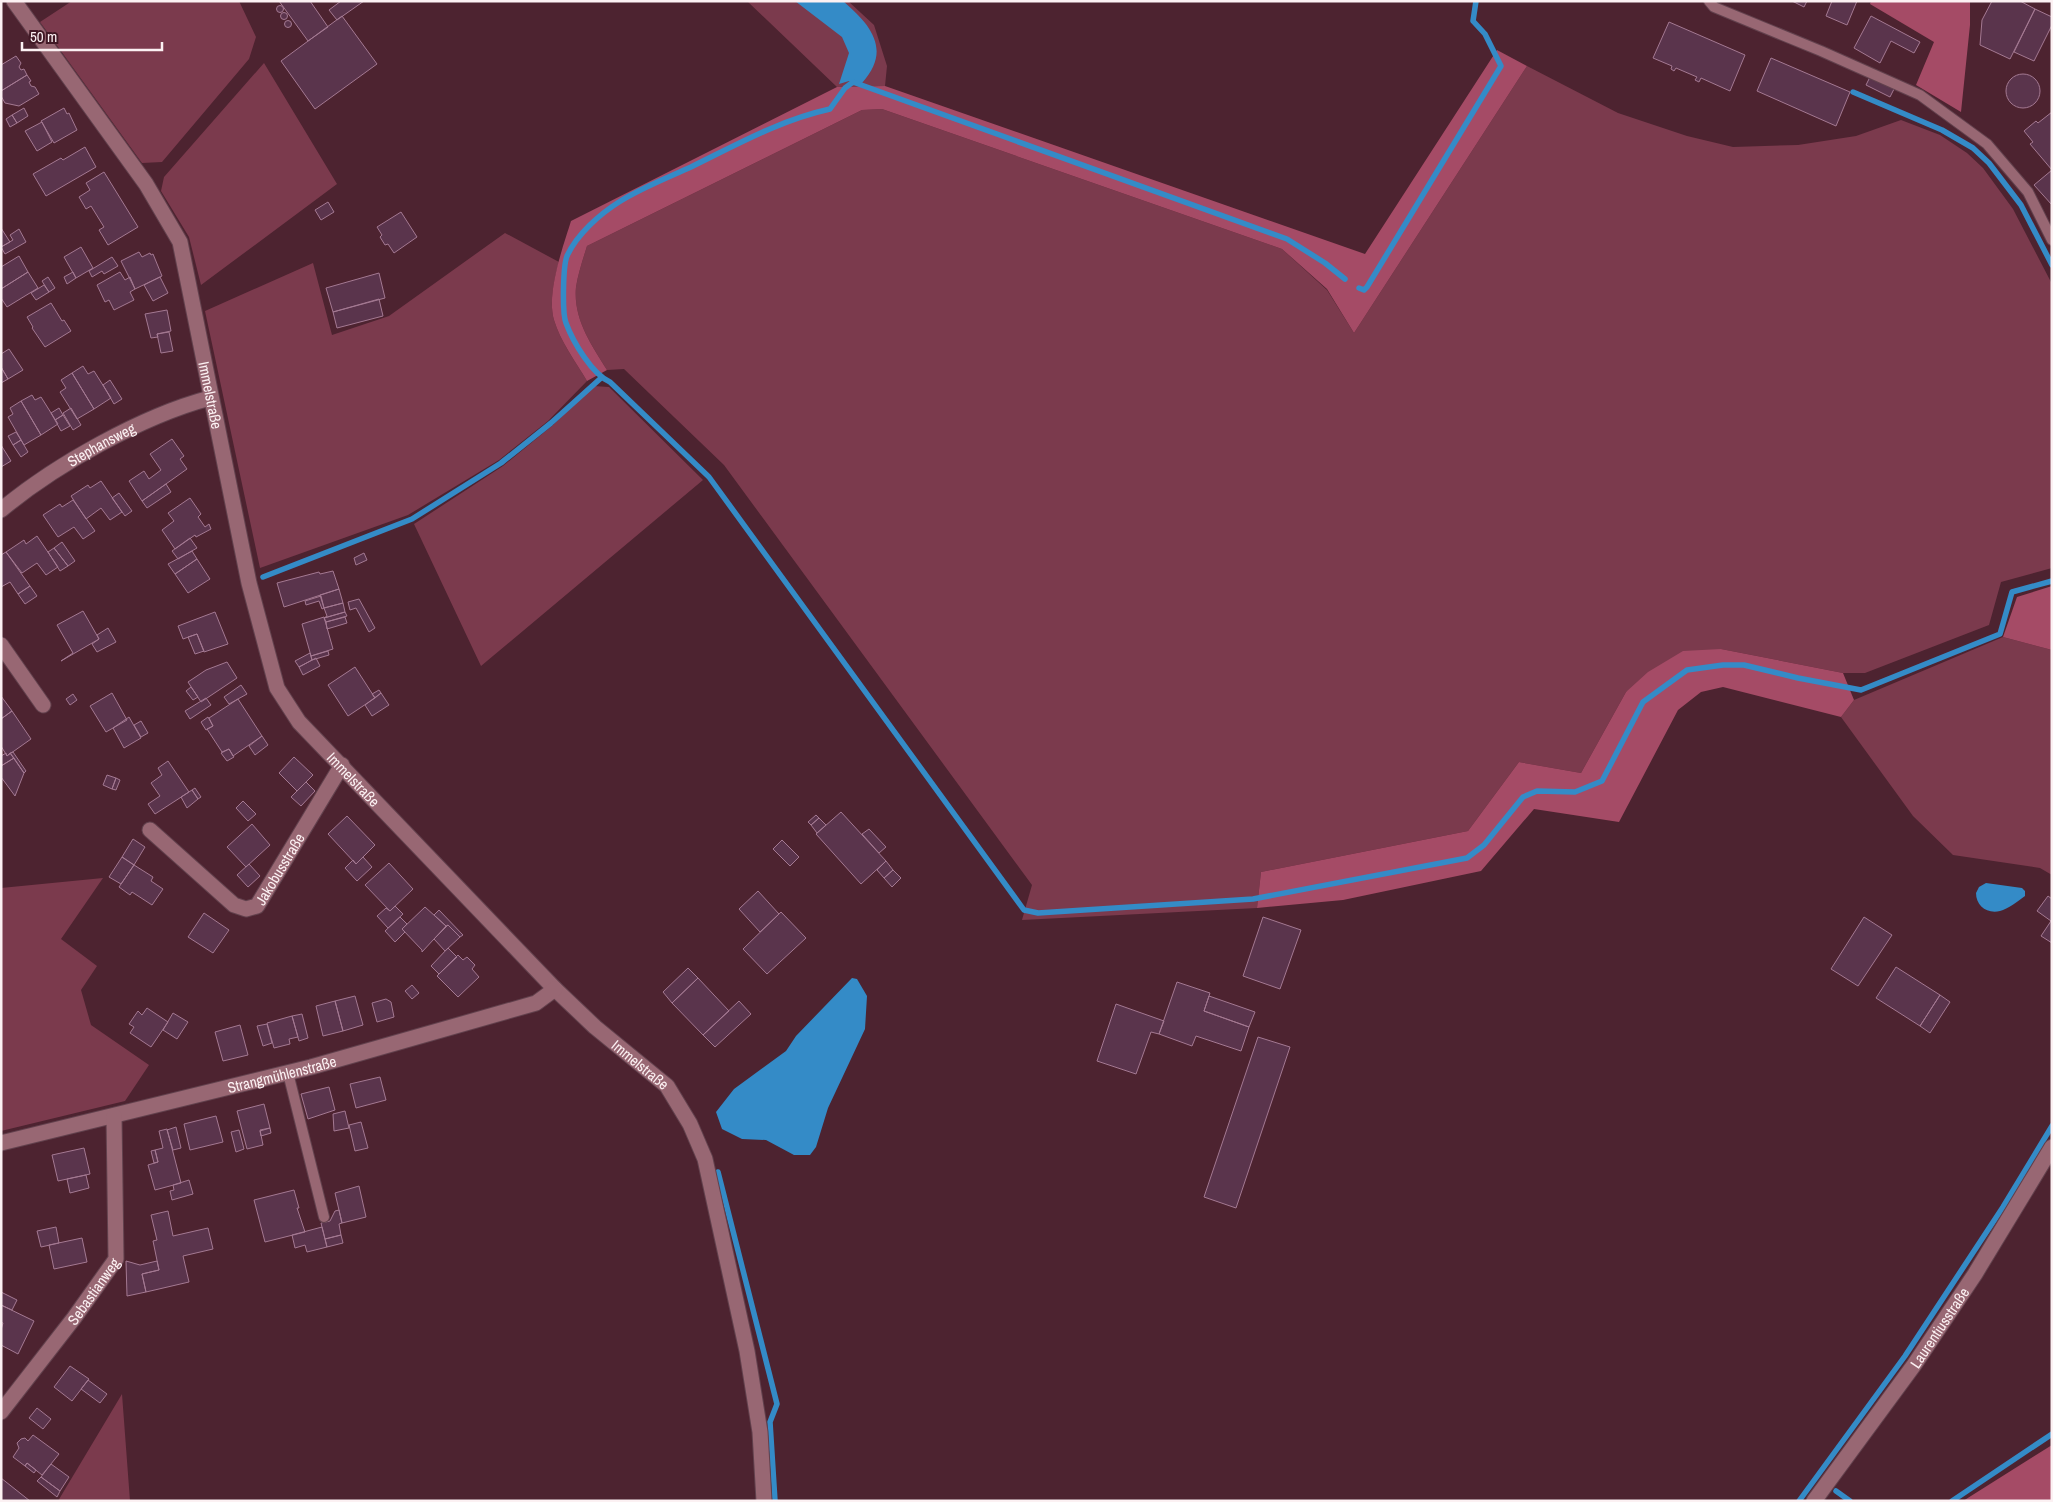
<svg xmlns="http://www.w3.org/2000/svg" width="2053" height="1502" font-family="'Archivo Narrow',sans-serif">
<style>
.green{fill:#7b3a4d}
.forest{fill:#a54b66}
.water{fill:#348bc7}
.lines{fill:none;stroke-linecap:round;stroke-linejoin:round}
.stream{stroke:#348bc7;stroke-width:5.5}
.building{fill:#5a344c;stroke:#a47992}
.lane-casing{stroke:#62414d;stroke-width:12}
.street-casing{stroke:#62414d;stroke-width:17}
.lane{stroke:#986773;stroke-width:10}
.street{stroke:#986773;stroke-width:15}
.labels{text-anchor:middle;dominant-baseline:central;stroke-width:4;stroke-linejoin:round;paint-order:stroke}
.street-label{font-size:15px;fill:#fcf1f3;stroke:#421926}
</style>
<rect width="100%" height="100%" fill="#4d2330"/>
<path class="green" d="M 72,1 L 239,1 L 256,37 L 249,59 L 162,162 L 142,163 L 40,22 Z
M 747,1 L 848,1 L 874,25 L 887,66 L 885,86 L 837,87 Z
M 264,63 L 337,184 L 201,285 L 189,237 L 161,191 L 164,177 Z
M 1527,66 L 1618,113 L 1687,136 L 1733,147 L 1798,145 L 1856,136 L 1901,120 L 1940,135 L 1967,153 L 1983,168 L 2013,209 L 2052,284 L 2052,568 L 2001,582 L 1989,625 L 1865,673 L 1843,673 L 1721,649 L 1626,692 L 1581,773 L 1519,762 L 1468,831 L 1261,872 L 1257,908 L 1022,920 L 1032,885 L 724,465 L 624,369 L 607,370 C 591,344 573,319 576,287 C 578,274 583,259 587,246 L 862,110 L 882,109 L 1282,249 L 1327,290 L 1354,333 Z
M 505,233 L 559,262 C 554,279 549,303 554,320 C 560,341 576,362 587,381 L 548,421 L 499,460 L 408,515 L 260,568 L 205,311 L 313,263 L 332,335 L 389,316 Z
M 593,386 L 609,387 L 703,480 L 481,666 L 414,524 L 503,466 L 553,425 Z
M 2003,637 L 2052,650 L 2052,875 L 2040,868 L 1953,855 L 1913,816 L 1841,717 L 1854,700 Z
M 103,878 L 61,939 L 97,966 L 81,990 L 91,1025 L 149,1065 L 125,1101 L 1,1131 L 1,888 Z
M 122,1394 L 130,1501 L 58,1501 Z"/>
<path class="forest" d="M 1871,1 L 1970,1 L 1970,25 L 1961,112 L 1916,85 L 1934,42 L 1870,4 Z
M 1497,50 L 1527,66 L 1354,333 L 1327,289 L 1282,249 L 882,109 L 862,110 L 587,246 C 583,259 578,274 576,287 C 573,319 591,344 607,370 L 587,381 C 576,362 560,341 554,320 C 546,293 563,247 571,221 L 837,87 L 885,86 L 1365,254 Z
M 2052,586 L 2052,650 L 2003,637 L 2017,597 Z
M 1721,649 L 1843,673 L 1854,700 L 1841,717 L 1723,687 L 1701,692 L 1678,710 L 1619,822 L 1534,809 L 1481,871 L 1343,900 L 1257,908 L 1261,872 L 1468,831 L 1519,762 L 1581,773 L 1626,692 L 1648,672 L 1683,651 Z
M 2052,1445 L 2052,1501 L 1963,1501 Z"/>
<path class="water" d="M 795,1 L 843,1 C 871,25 892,50 862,83 L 849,81 L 839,84 L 849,53 L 842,37 Z
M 1986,883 L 2022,888 L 2025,891 L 2025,896 C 2018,901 2008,909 2000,911 C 1987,914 1976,906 1976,893 L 1979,887 Z
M 852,978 L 857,979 L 867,996 L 865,1029 L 828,1108 L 816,1147 L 810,1155 L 794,1155 L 766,1140 L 742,1139 L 722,1129 L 716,1112 L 734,1089 L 786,1051 L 796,1036 Z"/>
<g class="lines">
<path class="stream" d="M 1853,92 L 1942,130 L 1973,148 L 1989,163 L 2021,205 L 2052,265
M 1345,279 L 1325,263 L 1287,239 L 853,82 L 845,88 L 830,109 C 780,120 736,145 691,167 C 667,178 641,188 619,202 C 600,214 577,234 567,256 C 563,266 562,313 566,323 C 573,342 592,374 610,382 L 709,477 L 1024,910 L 1038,913 L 1253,899 L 1467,858 L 1484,845 L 1523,797 L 1537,791 L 1575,792 L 1602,781 L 1643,702 L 1687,670 L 1723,665 L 1744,665 L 1798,678 L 1861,690 L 2000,634 L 2012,592 L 2052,581
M 1359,288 L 1364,290 L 1367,287 L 1501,66 L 1485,34 L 1473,21 L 1476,1
M 263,577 L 412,519 L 501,463 L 551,423 L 601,378
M 718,1172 L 777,1404 L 770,1422 L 775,1501
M 1836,1491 L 1850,1501
M 1799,1501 L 1905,1356 L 2003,1207 L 2052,1126
M 1952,1501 L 2052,1434"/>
</g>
<path class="building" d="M 279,1 L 310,1 L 328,27 L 308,41 Z
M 341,1 L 364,1 L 337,20 L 329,10 Z
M 1792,1 L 1807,1 L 1804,7 Z
M 1832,1 L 1857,1 L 1847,25 L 1826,16 Z
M 1992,1 L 2020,1 L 2035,9 L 2010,59 L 1980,45 L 1982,20 Z
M276.5 9a3.5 3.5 0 1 1 7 0a3.5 3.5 0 1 1-7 0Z
M 2035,9 L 2052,17 L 2052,25 L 2034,61 L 2014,52 Z
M280.5 16a3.5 3.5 0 1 1 7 0a3.5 3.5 0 1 1-7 0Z
M 342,16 L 377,64 L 315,109 L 281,61 Z
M 1871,16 L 1920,42 L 1914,53 L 1891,41 L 1880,63 L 1854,48 Z
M284.5 24a3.5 3.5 0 1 1 7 0a3.5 3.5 0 1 1-7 0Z
M 1669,22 L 1745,55 L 1730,91 L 1701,78 L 1699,82 L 1695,80 L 1697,77 L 1676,68 L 1674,71 L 1671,69 L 1672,66 L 1653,58 Z
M 16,56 L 21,63 L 19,67 L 21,70 L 24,69 L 27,75 L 1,91 L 1,65 Z
M 1771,58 L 1850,92 L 1836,126 L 1757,91 Z
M2006 91a17 17 0 1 1 34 0a17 17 0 1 1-34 0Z
M 27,75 L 31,81 L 29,82 L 31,86 L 35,87 L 39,94 L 19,106 L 5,103 L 1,96 L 1,91 Z
M 1870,77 L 1894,89 L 1890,97 L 1866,85 Z
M 24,108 L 28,116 L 17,123 L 12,115 Z
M 64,108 L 67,114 L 69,113 L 77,130 L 54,143 L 41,121 Z
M 2052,112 L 2052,170 L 2030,144 L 2033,142 L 2024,131 L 2036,121 L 2038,123 Z
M 12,115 L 17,123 L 10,127 L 6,119 Z
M 42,122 L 52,142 L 37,151 L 25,131 Z
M 85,147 L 96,167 L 46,196 L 33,174 L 61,158 L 63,160 Z
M 2052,170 L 2052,205 L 2034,185 Z
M 104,172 L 138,227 L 108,245 L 99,230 L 104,227 L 91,206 L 86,209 L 79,197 L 90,190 L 86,183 Z
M 328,202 L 334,212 L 321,220 L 315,210 Z
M 401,212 L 417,237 L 394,253 L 388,244 L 385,245 L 380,237 L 382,235 L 377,227 Z
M 1,228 L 10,242 L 1,247 Z
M 19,229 L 26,242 L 5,254 L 1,247 L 13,240 L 10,235 Z
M 81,247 L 93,268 L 76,278 L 64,257 Z
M 139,252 L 142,257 L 150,253 L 151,255 L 153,254 L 162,276 L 135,289 L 121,261 Z
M 19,256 L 28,272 L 1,289 L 1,267 Z
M 112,257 L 118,266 L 104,274 L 102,271 L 92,277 L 89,271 Z
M 28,272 L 38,288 L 7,307 L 1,298 L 1,289 Z
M 73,272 L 76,278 L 67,284 L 64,277 Z
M 120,272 L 125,280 L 130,277 L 135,289 L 130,292 L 134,300 L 114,310 L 109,300 L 105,302 L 97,285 Z
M 379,273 L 385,298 L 333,312 L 326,288 Z
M 48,277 L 55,288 L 49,292 L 42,281 Z
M 160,277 L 168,293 L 153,301 L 144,285 Z
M 44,285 L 49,292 L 36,300 L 31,293 Z
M 379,299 L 383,316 L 337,328 L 333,312 Z
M 51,303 L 62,321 L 64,320 L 71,331 L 45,347 L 32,328 L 33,327 L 27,317 Z
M 167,310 L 171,331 L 157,334 L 158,337 L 151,338 L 145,314 Z
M 169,332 L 173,351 L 161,353 L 157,334 Z
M 9,349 L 23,370 L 8,379 L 1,367 L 1,354 Z
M 83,366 L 88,374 L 94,371 L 111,398 L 94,409 L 72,373 Z
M 1,367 L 8,379 L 1,383 Z
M 72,373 L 94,409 L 77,419 L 60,392 L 66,388 L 61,380 Z
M 110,380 L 122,399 L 114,404 L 103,385 Z
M 32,395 L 35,400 L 41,397 L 58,424 L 41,435 L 21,401 Z
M 21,401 L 41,435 L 24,445 L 8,417 L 13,414 L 10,408 Z
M 59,408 L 63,415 L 55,420 L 51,413 Z
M 71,408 L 81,425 L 73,430 L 63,413 Z
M 63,415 L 70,426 L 61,431 L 55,420 Z
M 16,432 L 21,440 L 13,445 L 8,436 Z
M 172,439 L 184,456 L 180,459 L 187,469 L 142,501 L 129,481 L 144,471 L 149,479 L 161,470 L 150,454 Z
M 21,440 L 28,452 L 21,457 L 13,445 Z
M 1,445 L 11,461 L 1,467 Z
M 101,481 L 122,512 L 110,520 L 101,508 L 86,519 L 71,496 L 88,485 L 90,488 Z
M 166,484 L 171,492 L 147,508 L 142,501 Z
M 119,493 L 132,511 L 125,516 L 112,498 Z
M 190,498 L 201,514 L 198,517 L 205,527 L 209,524 L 211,529 L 196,537 L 195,535 L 175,549 L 162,530 L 174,521 L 168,513 Z
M 73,500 L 95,531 L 83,539 L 74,527 L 58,537 L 43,515 L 60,504 L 62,507 Z
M 37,536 L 58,567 L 46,575 L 37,563 L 22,573 L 6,552 L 24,540 L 26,544 Z
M 190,538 L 197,548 L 178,559 L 172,551 Z
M 62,542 L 75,561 L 68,566 L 54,548 Z
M 54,548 L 68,566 L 60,571 L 48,552 Z
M 192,551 L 197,559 L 175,574 L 168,564 Z
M 6,552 L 30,586 L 18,594 L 10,582 L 1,587 L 1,555 Z
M 364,553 L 367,560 L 356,565 L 354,558 Z
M 197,559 L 210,579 L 188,593 L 175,574 Z
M 333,571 L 339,589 L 284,607 L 277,583 L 319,572 L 320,574 Z
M 30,586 L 37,596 L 25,604 L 18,594 Z
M 339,589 L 343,603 L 324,608 L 320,595 Z
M 321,596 L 324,608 L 322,609 L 319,601 L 306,605 L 305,601 Z
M 359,599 L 375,628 L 369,632 L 356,608 L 350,610 L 348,602 Z
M 343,603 L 345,612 L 324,618 L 327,616 L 324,608 Z
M 83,611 L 99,639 L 61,661 L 73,653 L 57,625 Z
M 215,612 L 228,644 L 204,652 L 197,634 L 183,639 L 178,626 Z
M 345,612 L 347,616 L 326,622 L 324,618 Z
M 324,617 L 333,649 L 311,656 L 302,624 Z
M 345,617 L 347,623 L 327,629 L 326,622 Z
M 108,628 L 116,642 L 97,652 L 92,644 L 99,639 L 97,635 Z
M 197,634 L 204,651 L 195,654 L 188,637 Z
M 328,651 L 329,655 L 312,660 L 311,656 Z
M 310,653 L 312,660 L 299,667 L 295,661 Z
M 316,658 L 320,666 L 303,675 L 299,667 Z
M 227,662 L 237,678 L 201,702 L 188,682 L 206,670 Z
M 355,667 L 375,698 L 348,716 L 328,685 Z
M 241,685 L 247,694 L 229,704 L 224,697 Z
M 191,687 L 198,697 L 193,700 L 186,691 Z
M 379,690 L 381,693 L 375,698 L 372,694 Z
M 112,693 L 127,720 L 106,732 L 90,706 Z
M 381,693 L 389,705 L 372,716 L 365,705 Z
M 73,694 L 77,700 L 70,705 L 66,699 Z
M 1,696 L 12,711 L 1,719 Z
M 206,698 L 211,705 L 190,719 L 185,711 Z
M 238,699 L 262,736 L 233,756 L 229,749 L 222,752 L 207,729 L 213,726 L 209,718 Z
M 12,711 L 31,739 L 7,756 L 1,746 L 1,719 Z
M 129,717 L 141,738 L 124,748 L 113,728 Z
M 208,717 L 213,726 L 206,730 L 201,722 Z
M 141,721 L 148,733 L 141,737 L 134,725 Z
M 262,736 L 268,745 L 255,755 L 249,746 Z
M 229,749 L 234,757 L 227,761 L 221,753 Z
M 13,752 L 26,771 L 24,773 L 10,753 Z
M 6,753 L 7,756 L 10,753 L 14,758 L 1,766 L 1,756 Z
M 294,757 L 313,775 L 297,791 L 279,773 Z
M 14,758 L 24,773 L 15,796 L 1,777 L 1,766 Z
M 168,761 L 189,792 L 155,814 L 148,804 L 160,796 L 151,783 L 162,775 L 158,768 Z
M 107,775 L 116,778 L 112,789 L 103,785 Z
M 116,778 L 120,780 L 116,790 L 112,789 Z
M 306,782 L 315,791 L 301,806 L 291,797 Z
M 195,788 L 201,797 L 198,799 L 192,790 Z
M 192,790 L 198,799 L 187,808 L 181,797 Z
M 243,801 L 256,814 L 248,821 L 236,808 Z
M 841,812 L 886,861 L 861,884 L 816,834 Z
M 816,815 L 819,818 L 811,825 L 808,822 Z
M 347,816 L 375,845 L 356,864 L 328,834 Z
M 819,818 L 826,825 L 817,833 L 811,825 Z
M 252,824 L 270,845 L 246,867 L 227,847 Z
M 869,829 L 886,847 L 879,853 L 862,834 Z
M 133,839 L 145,847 L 134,865 L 122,857 Z
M 782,840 L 799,857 L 790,866 L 773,849 Z
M 122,857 L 134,865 L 121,884 L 109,877 Z
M 363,857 L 372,867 L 357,881 L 345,868 L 353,860 L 356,864 Z
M 886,861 L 893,870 L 884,878 L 877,870 Z
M 389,863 L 413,889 L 390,911 L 365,885 Z
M 249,864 L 260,876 L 248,887 L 237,875 Z
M 134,865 L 153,877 L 151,881 L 163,889 L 152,905 L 132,892 L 130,895 L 119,887 Z
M 893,870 L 901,878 L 892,887 L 884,878 Z
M 758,891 L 779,914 L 760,932 L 739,909 Z
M 2048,896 L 2052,899 L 2052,943 L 2041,936 L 2051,921 L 2037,911 Z
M 395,906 L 403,914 L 388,928 L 377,916 L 386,908 L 390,911 Z
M 425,907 L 446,926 L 422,952 L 422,950 L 402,929 Z
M 439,910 L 463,935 L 460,937 L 448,925 L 446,926 L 434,915 Z
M 781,912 L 806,938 L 767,974 L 743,949 Z
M 204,913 L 229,930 L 213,953 L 188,937 Z
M 400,917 L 407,924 L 402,929 L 405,932 L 395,942 L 385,931 Z
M 1263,917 L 1301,930 L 1280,989 L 1243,976 Z
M 1864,917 L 1892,935 L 1858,986 L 1831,969 Z
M 448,925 L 460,937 L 445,951 L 434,939 Z
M 448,948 L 457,957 L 439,974 L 431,966 Z
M 458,955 L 463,960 L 467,957 L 475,965 L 472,969 L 479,977 L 458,997 L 437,976 Z
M 1896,967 L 1940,995 L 1920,1026 L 1876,998 Z
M 688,968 L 698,978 L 672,1003 L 663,992 Z
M 698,978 L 729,1011 L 703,1035 L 672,1003 Z
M 1177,982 L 1210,993 L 1204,1011 L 1249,1027 L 1241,1051 L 1196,1036 L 1192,1046 L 1159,1034 Z
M 412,985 L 419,993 L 412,999 L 405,991 Z
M 1940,995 L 1950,1002 L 1930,1033 L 1920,1026 Z
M 355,996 L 363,1025 L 343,1031 L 335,1001 Z
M 1209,996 L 1255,1012 L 1249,1027 L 1204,1011 Z
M 386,999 L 391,1002 L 394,1017 L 377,1022 L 372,1003 Z
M 335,1001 L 343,1031 L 323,1036 L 316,1006 Z
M 739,1001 L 751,1014 L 715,1047 L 703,1035 Z
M 1116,1004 L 1164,1021 L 1159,1034 L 1151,1032 L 1136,1074 L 1097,1061 Z
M 147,1008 L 168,1022 L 151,1047 L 130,1033 L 134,1027 L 129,1024 L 138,1011 L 142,1015 Z
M 173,1013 L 188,1022 L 177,1039 L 163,1030 Z
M 302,1014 L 308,1038 L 299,1041 L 292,1016 Z
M 292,1016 L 298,1037 L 289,1039 L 290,1044 L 274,1048 L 267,1023 Z
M 267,1024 L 272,1043 L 263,1046 L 257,1026 Z
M 240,1025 L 248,1055 L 223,1061 L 215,1032 Z
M 1258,1037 L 1290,1047 L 1236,1208 L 1204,1197 Z
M 380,1077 L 386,1100 L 356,1108 L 350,1084 Z
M 329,1087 L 335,1110 L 308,1119 L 301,1094 Z
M 264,1104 L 270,1128 L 260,1130 L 263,1145 L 247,1149 L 237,1111 Z
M 345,1111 L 349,1128 L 334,1131 L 333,1114 Z
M 216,1116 L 223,1142 L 190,1150 L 184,1124 Z
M 361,1122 L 368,1148 L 355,1151 L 349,1125 Z
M 176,1127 L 181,1148 L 173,1150 L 167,1130 Z
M 270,1128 L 271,1133 L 261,1136 L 260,1131 Z
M 167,1129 L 181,1183 L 155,1190 L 148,1165 L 158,1162 L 155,1150 L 163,1148 L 159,1131 Z
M 239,1130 L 244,1149 L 236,1152 L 231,1132 Z
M 84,1148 L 90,1174 L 58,1181 L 52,1155 Z
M 155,1150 L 158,1162 L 154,1163 L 151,1151 Z
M 86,1175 L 89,1188 L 70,1193 L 67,1179 Z
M 189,1180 L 193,1194 L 172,1200 L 170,1191 L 174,1190 L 173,1185 Z
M 359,1186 L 366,1217 L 342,1223 L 335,1193 Z
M 294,1190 L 299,1208 L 297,1208 L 305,1232 L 265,1242 L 254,1200 Z
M 339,1210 L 342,1223 L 339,1224 L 341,1235 L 325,1239 L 321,1223 L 330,1221 L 335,1211 Z
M 168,1211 L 173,1236 L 208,1228 L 213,1249 L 183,1256 L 189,1282 L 146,1292 L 142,1274 L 159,1270 L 153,1241 L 157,1240 L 151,1215 Z
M 56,1227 L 59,1243 L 41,1247 L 37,1231 Z
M 322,1227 L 327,1247 L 307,1252 L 305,1245 L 295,1248 L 292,1235 Z
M 341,1235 L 343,1243 L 327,1247 L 325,1239 Z
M 82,1238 L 87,1262 L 54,1269 L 49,1245 Z
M 126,1261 L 140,1265 L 157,1261 L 159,1270 L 142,1274 L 146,1292 L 127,1296 Z
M 1,1292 L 17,1300 L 12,1310 L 1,1305 Z
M 1,1305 L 34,1321 L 18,1354 L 1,1345 L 1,1330 L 3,1323 L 1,1322 Z
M 70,1366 L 89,1379 L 72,1401 L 54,1387 Z
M 88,1380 L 107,1394 L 100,1403 L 81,1389 Z
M 37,1408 L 51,1419 L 43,1429 L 29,1418 Z
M 33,1435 L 59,1454 L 42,1475 L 27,1463 L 25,1466 L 13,1457 L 19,1448 L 17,1443 L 21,1439 L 25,1438 L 28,1441 Z
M 27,1463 L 36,1470 L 34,1473 L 25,1466 Z
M 51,1464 L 69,1477 L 60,1491 L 41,1477 Z
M 41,1477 L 60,1491 L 57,1497 L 37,1481 Z
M 1,1478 L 30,1501 L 1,1501 Z"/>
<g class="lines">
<g class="lane-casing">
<path id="lane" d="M 1709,1 L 1714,7 L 1821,51 L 1920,95 L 1987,144 L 2028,192 L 2052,240
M 288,1073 L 324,1217"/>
</g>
<g class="street-casing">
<g id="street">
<path id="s1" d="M 14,1 L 146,184 L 180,242 L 249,583 L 277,688 L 299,722 L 555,989 L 595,1027 L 667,1086 L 690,1124 L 705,1159 L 747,1351 L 760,1432 L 764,1501"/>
<path id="s2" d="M 1,510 C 55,465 142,416 210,398"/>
<path d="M 1,645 L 43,705"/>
<path id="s3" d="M 150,830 L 234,905 L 246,909 L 257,906 L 342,765"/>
<path id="s4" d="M 1,1143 L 311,1067 L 536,1003 L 555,989"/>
<path id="s5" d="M 1,1412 L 74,1318 L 116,1259 L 114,1116"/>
<path id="s6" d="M 1814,1501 L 1914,1365 L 1975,1274 L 2052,1147"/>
</g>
</g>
<use href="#lane" class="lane"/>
<use href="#street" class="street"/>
</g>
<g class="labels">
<g class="street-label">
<text stroke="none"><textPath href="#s1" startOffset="449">Immelstraße</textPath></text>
<text stroke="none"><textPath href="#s2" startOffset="120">Stephansweg</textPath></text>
<text stroke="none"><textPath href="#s1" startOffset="869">Immelstraße</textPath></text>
<text stroke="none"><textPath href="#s3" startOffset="180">Jakobusstraße</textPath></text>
<text stroke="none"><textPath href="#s1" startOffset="1274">Immelstraße</textPath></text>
<text stroke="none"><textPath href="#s4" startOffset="289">Strangmühlenstraße</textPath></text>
<text stroke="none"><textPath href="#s5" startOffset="152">Sebastianweg</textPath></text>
<text stroke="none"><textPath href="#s6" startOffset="214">Laurentiusstraße</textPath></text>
</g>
</g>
<rect width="2053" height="1502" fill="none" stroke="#fcf1f3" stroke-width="5"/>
<path d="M22 42v8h140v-8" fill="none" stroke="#fcf1f3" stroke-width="2.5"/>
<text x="30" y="42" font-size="15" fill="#fcf1f3" stroke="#421926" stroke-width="4" paint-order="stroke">50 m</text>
</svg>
